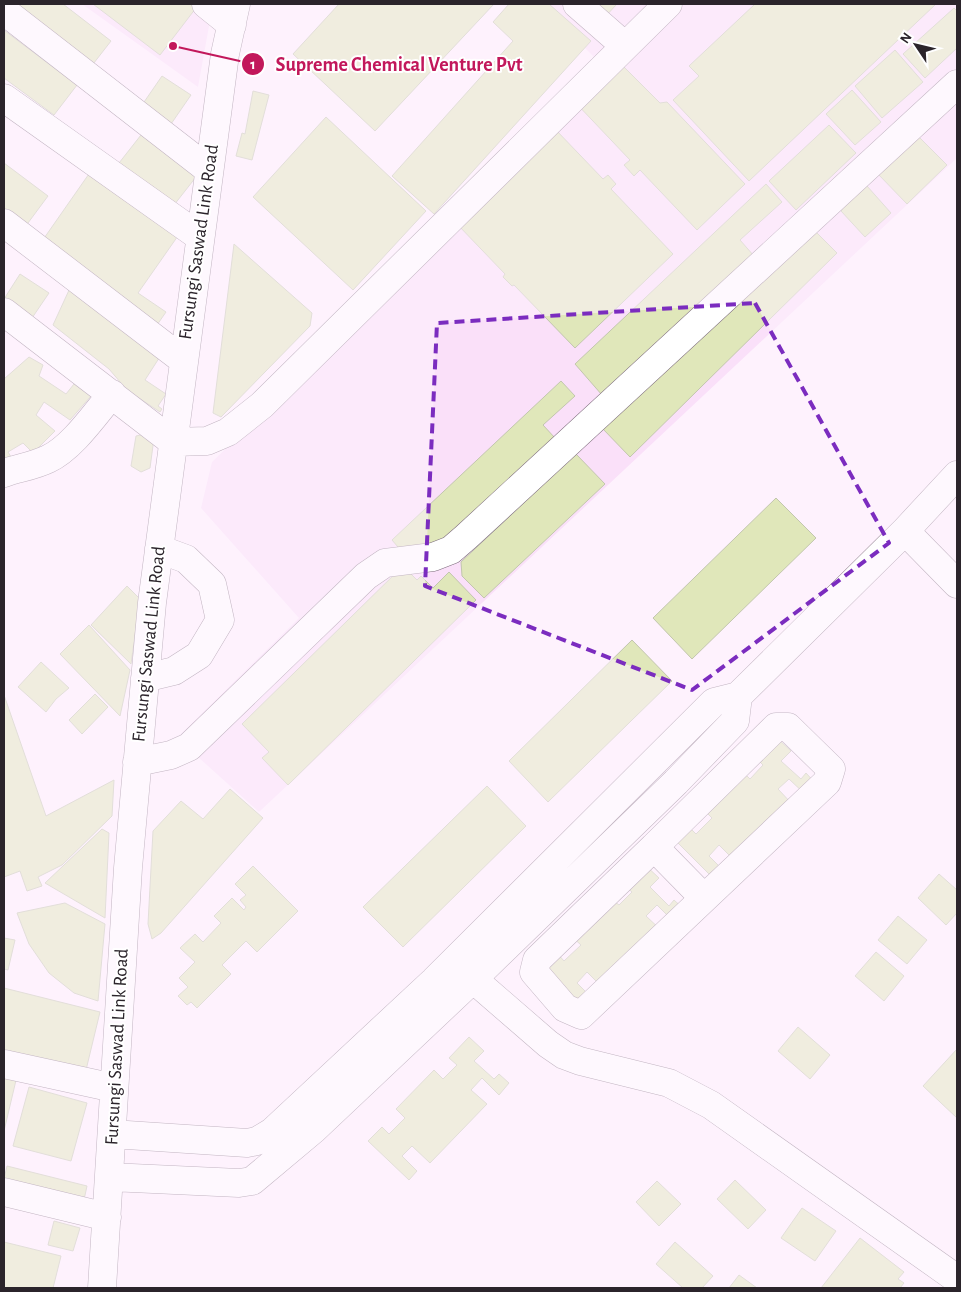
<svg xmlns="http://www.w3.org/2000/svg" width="961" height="1292" font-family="'Alegreya Sans',sans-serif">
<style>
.built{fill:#fae0f9}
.building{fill:#e0e7ba;stroke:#c2c6ae}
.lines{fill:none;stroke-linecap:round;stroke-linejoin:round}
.minor-casing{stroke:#7d6c7c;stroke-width:29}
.minor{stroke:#fff;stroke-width:28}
.marked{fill:none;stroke:#7b2cbf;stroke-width:4;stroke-dasharray:10 6;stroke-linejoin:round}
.labels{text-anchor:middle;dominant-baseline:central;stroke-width:4;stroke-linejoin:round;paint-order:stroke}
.street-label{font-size:19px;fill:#2b242b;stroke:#fff}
.leader{fill:none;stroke:#c2185b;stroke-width:2}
.callout-dot{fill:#c2185b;stroke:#fff;stroke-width:2}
.mark-label{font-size:15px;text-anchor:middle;font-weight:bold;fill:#fff}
.callout-label{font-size:20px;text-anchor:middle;font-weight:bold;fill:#c2185b;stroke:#fff;stroke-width:4;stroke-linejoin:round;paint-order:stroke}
</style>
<rect width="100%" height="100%" fill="#fef2fd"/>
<path class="built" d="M 82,4 L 213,4 L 198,87 Z
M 541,4 L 957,4 L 957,158 L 259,812 L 177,738 L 299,618 L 201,508 L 212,462 L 611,74 Z"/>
<path class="building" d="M 10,4 L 63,4 L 111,41 L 90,68 Z
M 93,4 L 199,4 L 160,55 Z
M 339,4 L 494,4 L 375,131 L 293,54 Z
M 509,4 L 549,4 L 591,41 L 434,214 L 392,176 L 513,41 L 493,22 Z
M 590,4 L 617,4 L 603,19 Z
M 755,4 L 936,4 L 749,181 L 673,100 L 699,76 L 689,66 Z
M 954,8 L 957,11 L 957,48 L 925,78 L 903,54 Z
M 5,31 L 77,85 L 54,115 L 4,78 Z
M 895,50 L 923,82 L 882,118 L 855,86 Z
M 616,59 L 660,103 L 667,102 L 745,184 L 697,230 L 640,170 L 634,176 L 624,165 L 630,160 L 573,100 Z
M 162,76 L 191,95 L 171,124 L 142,105 Z
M 852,90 L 881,122 L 855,145 L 826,114 Z
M 253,91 L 269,95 L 252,160 L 236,156 L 242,133 L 245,134 Z
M 326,117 L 426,211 L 353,290 L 253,197 Z
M 829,125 L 856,153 L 796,210 L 769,181 Z
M 555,129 L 603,179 L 608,175 L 616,184 L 611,189 L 673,254 L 575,348 L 514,285 L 512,286 L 503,277 L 505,274 L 457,224 Z
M 141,135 L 196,177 L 174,205 L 119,163 Z
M 917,135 L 947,165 L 907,204 L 878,174 Z
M 4,163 L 48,196 L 25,227 L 4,211 Z
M 91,171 L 180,233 L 138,293 L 166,312 L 157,325 L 40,244 Z
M 766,184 L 782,202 L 740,240 L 754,256 L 602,395 L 575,364 Z
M 867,186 L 891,213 L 865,237 L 841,211 L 855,190 Z
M 808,224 L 837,253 L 630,457 L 602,428 Z
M 234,244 L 312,313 L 310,326 L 221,417 L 213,413 Z
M 20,274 L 49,293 L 32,318 L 4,299 Z
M 70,288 L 163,352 L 145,380 L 166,394 L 158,406 L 162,409 L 160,412 L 127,390 L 109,369 L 53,325 Z
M 29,357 L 43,365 L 39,376 L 66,394 L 74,384 L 91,396 L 70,420 L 44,402 L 36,415 L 55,431 L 33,453 L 23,443 L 8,452 L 13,460 L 4,464 L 4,379 Z
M 561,381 L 575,396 L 543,425 L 555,438 L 437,549 L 404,554 L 392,540 Z
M 145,434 L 154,438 L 150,468 L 141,472 L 131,466 L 136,436 Z
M 576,454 L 605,484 L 484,598 L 462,576 L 461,562 Z
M 776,498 L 816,538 L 692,659 L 653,618 Z
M 403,566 L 417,580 L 421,576 L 433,588 L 449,572 L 476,600 L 288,785 L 262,758 L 269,752 L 242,724 Z
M 127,586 L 140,599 L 131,664 L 91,625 Z
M 89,625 L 130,670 L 120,716 L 60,654 Z
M 632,640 L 672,681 L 548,802 L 509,761 Z
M 41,662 L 69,688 L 56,699 L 46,712 L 18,687 Z
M 95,694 L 108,707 L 82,734 L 69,720 Z
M 4,695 L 46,816 L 114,780 L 112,816 L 62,865 L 38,877 L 42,886 L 27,891 L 20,871 L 4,877 Z
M 776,737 L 791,751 L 781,761 L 801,779 L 806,773 L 816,784 L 806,795 L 789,779 L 778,789 L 793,805 L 737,863 L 719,845 L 709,856 L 724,871 L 715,880 L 675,840 L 688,826 L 696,834 L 712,818 L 703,809 L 741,770 L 750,779 L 763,765 L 756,758 Z
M 487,786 L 526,826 L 403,947 L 363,907 Z
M 230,789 L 263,818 L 161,933 L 152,939 L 148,924 L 153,831 L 181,801 L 203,819 Z
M 102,829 L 109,833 L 105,918 L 45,883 Z
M 644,864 L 659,878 L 650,887 L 669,906 L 674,900 L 685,910 L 674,922 L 657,905 L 646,916 L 662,931 L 605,990 L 587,972 L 577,983 L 592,998 L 584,1007 L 543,967 L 557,953 L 564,961 L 581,945 L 571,936 L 609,897 L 619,905 L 632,892 L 624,885 Z
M 253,866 L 298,911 L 257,952 L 246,941 L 222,965 L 231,974 L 197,1008 L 191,1002 L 187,1005 L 178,996 L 188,987 L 179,978 L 195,962 L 180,948 L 195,934 L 203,942 L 221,923 L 214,916 L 232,898 L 244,910 L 246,907 L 240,900 L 246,895 L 235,884 Z
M 939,874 L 957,890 L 957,913 L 946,925 L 918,898 Z
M 65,903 L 105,924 L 98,1001 L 74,993 L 49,973 L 29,944 L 17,913 Z
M 898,916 L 927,940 L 907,964 L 878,940 Z
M 4,938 L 15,940 L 8,970 L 4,969 Z
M 876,952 L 904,976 L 884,1001 L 855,976 Z
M 4,988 L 100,1012 L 86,1070 L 4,1054 Z
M 798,1027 L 830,1055 L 810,1079 L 778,1051 Z
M 469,1037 L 484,1051 L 474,1061 L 494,1079 L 499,1074 L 509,1083 L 499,1095 L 482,1078 L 471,1090 L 487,1104 L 430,1163 L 412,1146 L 402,1156 L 417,1171 L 409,1180 L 368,1141 L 382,1127 L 389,1134 L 405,1118 L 396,1109 L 434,1070 L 443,1079 L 457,1065 L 449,1058 Z
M 957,1049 L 957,1118 L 923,1086 Z
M 4,1073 L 17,1076 L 4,1131 Z
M 29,1087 L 87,1103 L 71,1161 L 13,1146 Z
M 7,1166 L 87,1186 L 82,1209 L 4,1179 Z
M 735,1180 L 766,1210 L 748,1229 L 717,1199 Z
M 657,1181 L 681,1204 L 659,1226 L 636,1202 Z
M 802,1208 L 836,1231 L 815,1261 L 781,1238 Z
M 54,1221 L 80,1228 L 73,1251 L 48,1245 Z
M 860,1238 L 904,1272 L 898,1279 L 904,1283 L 900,1288 L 821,1288 Z
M 4,1242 L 61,1256 L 53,1288 L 4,1288 Z
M 675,1242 L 713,1276 L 702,1288 L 683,1288 L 656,1264 Z
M 739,1275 L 757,1288 L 729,1288 Z"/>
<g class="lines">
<g class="minor-casing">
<path id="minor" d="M 206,4 L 232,25
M 577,4 L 625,46
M 4,11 L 209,170
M 4,98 L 200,237
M 4,223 L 183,360
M 4,312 L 173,442 L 207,441 L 228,432 L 262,405 L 668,4
M 4,473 C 18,468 34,466 48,459 C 72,448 95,414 112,394
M 905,531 L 957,475
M 145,678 L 174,671 L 199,655 L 220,620 L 212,584 L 186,559 L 159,549
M 137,762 L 171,755 L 189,747 L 366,576 L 385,563 L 433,557 L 451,550 L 466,537 L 957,84
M 654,847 L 537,960 L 534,972 L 565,1008 L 581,1015 L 827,782 L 831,769 L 788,727 L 776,727 L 654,847 L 704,898
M 473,979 L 548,1044 L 564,1055 L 580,1061 L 669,1083 L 711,1105 L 957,1279
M 4,1064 L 114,1088
M 112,1134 L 247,1143 L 257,1141 L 272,1132 L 434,981 L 714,702 L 738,696 L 905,531 L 957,584
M 110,1177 L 239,1183 L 252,1181 L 258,1176 L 313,1130 L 473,979 L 676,782 L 735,721 L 738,696
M 4,1192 L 107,1217
M 102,1288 L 128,868 L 152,603 L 225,54 L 236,4"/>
</g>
<use href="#minor" class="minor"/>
</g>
<path d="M0 0H961V1292H0ZM 755,303 L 889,543 L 692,690 L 425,586 L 437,323 Z" fill="#fef2fd" fill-opacity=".55" fill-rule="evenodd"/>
<path class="marked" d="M 755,303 L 889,543 L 692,690 L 425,586 L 437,323 Z"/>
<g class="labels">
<g class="street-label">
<text transform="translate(199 242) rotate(-82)">Fursungi Saswad Link Road</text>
<text transform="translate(149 644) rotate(-84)">Fursungi Saswad Link Road</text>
<text transform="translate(117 1047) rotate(-87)">Fursungi Saswad Link Road</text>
</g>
</g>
<path class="leader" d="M173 46L253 64"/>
<g class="callout-dot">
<circle cx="173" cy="46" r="5"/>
<circle cx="253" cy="64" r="12"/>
</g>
<g class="mark-label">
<text x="253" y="69">1</text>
</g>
<g class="callout-label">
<text x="399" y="71">Supreme Chemical Venture Pvt</text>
</g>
<rect width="961" height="1292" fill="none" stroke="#2b242b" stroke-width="10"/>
<g transform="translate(916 45) rotate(305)" stroke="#ffffff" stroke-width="4" paint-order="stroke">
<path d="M0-4L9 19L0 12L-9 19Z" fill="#2b242b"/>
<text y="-8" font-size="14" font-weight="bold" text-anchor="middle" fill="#2b242b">N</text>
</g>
</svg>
